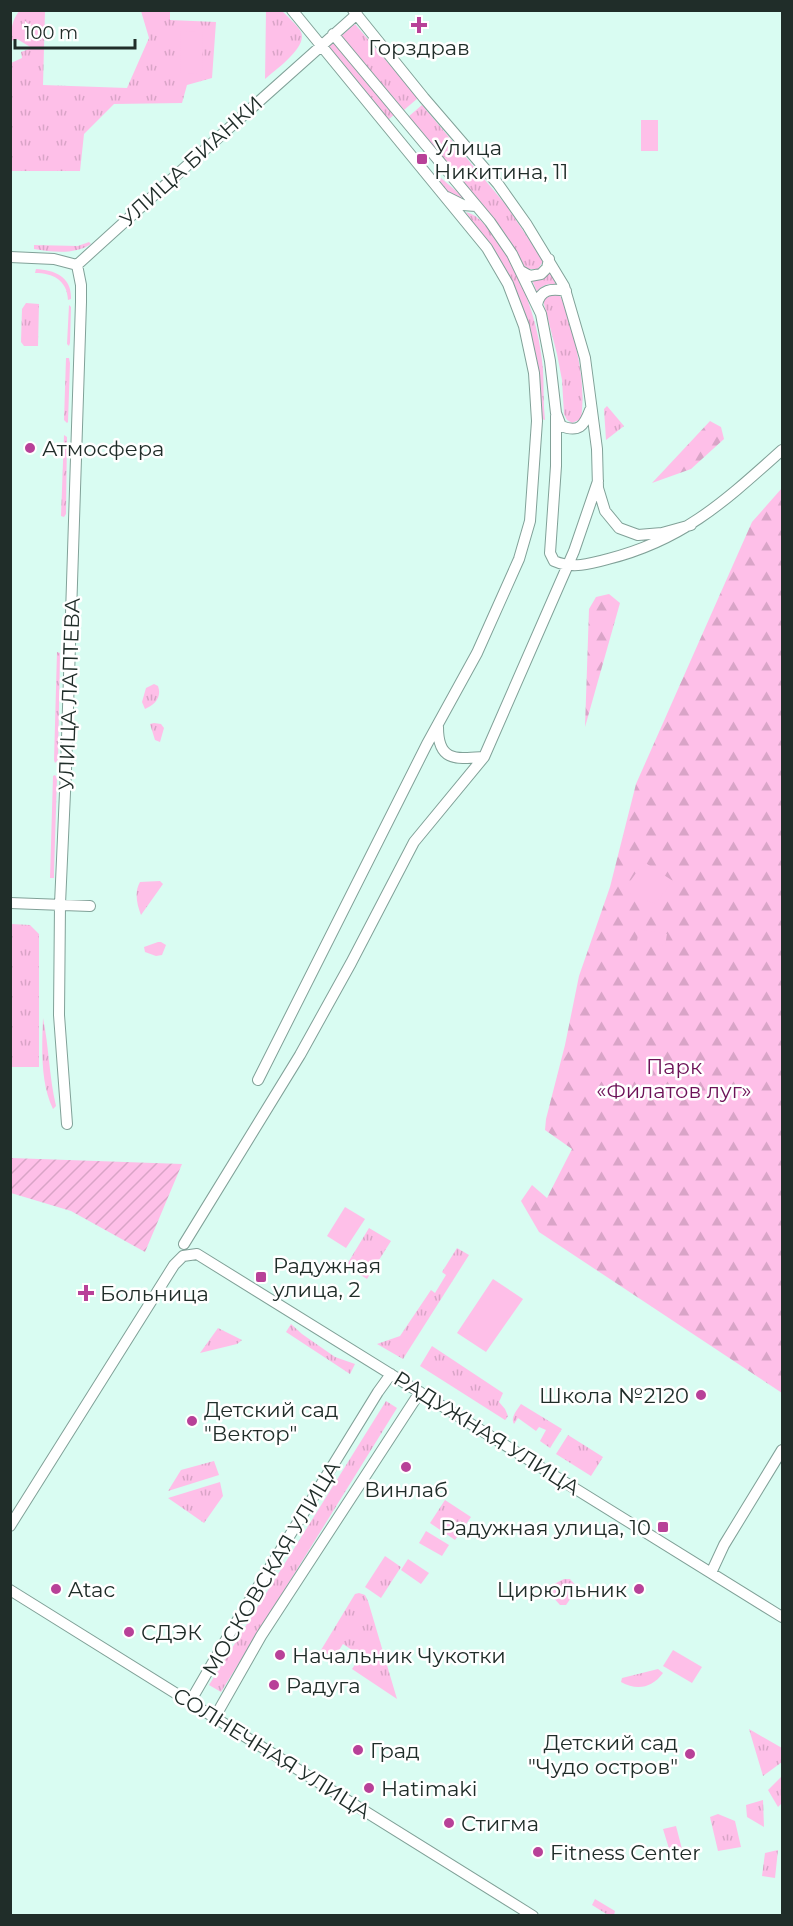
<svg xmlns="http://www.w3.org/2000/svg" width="793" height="1926" font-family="Montserrat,sans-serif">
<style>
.grass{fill:url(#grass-tufts)}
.forest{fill:url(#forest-firs)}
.garden{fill:url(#garden-furrows)}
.pitch{fill:#febfe8}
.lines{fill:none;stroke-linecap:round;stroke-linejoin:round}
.minor-casing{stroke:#81a198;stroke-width:12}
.minor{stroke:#fff;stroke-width:10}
.poi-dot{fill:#b84198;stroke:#fff;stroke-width:2}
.labels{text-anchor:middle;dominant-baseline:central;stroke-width:5;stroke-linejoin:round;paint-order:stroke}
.poi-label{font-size:21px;fill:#202d29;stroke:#fff;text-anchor:start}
.street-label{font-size:21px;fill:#202d29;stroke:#fff}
.park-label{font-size:21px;fill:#6c1157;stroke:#fff}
</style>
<defs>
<pattern id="grass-tufts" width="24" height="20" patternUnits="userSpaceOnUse" patternTransform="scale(1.5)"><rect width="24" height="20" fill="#febfe8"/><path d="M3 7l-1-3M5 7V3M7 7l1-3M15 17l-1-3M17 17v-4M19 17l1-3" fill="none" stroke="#d9a4c7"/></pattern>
<pattern id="forest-firs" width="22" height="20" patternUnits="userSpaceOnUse" patternTransform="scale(1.5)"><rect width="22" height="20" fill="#febfe8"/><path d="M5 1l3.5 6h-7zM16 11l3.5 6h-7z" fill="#d9a4c7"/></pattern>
<pattern id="garden-furrows" width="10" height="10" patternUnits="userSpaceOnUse" patternTransform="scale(1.5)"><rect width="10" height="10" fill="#febfe8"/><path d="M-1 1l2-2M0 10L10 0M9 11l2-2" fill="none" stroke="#d9a4c7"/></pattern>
</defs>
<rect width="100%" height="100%" fill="#d9fcf2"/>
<path class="grass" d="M 19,11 L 45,11 L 43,85 L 127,88 L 149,38 L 141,11 L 170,11 L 170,20 L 216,22 L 212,78 L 187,85 L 182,103 L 114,104 L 84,134 L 80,171 L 11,171 L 10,103 L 12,100 L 11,90 L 11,63 L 22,58 L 21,52 L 32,48 L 17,39 L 11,41 C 11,28 12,21 19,11 Z
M 266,11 L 282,11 C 288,17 297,25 301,32 C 308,47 275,70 265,79 Z
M 355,24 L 418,98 L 404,110 L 341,36 Z
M 333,42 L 395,114 L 388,120 L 327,47 Z
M 422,105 L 506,205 L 542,259 L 542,263 L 538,269 L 525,269 L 513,246 L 408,117 Z
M 441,178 L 462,196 L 464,199 L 463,200 L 448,194 L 437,181 Z
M 466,212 C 480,216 488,228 496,239 C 523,277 539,323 543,369 C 544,386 543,403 545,420 L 542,419 L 529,326 Z
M 89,242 L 91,244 C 75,255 52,252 34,249 L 34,245 L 78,246 Z
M 36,269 C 55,270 72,277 71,299 L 68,300 C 67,280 53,273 35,273 Z
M 550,272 L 556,285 C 549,283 541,285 537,292 L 532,280 L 542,280 Z
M 557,294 L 561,297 C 574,334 587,379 581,419 L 572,423 L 567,420 L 564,414 L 562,380 L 557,354 L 544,304 L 544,300 L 547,297 Z
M 26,303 L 39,304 L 38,346 L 24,346 L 21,342 L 22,309 Z
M 69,305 L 71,307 L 70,343 L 69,346 L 67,344 Z
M 66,358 L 69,358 L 70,363 L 68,422 L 67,423 L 64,420 Z
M 607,406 L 624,426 L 606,440 L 604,409 Z
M 64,435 L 67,437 L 66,514 L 64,517 L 61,516 Z
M 57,652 L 60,653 L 58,760 L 55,763 L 54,760 Z
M 154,684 L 158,686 C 162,697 155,705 145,709 L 142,702 L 146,688 Z
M 154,723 L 161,724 L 164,728 L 160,742 L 155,740 L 150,724 Z
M 55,775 L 57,778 L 54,872 L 54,878 L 50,878 L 53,776 Z
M 160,881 L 163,884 L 141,915 C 137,905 134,892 140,882 Z
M 11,924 L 30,925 L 39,934 L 39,1067 L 11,1067 Z
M 158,942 L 161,942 L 166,945 L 162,955 L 156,956 L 145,952 L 144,947 Z
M 43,1018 C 49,1047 49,1076 56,1106 L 53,1109 C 40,1082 42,1047 43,1018 Z
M 369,1228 L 391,1241 L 367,1279 L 346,1266 Z
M 457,1248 L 469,1255 L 403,1359 L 377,1344 L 400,1336 L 431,1290 L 435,1293 L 446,1275 L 442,1272 Z
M 291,1324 L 302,1334 L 335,1357 L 355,1364 L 350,1374 L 286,1332 Z
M 218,1328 L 242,1340 L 237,1344 L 200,1353 Z
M 432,1346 L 503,1393 L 499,1402 L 505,1409 L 508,1416 L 506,1419 L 505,1420 L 420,1366 Z
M 386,1401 L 397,1408 L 221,1692 L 209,1685 Z
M 521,1404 L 562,1429 L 550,1448 L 540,1441 L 546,1430 L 539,1427 L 536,1431 L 518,1418 L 514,1424 C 510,1418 517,1410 521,1404 Z
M 568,1435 L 603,1457 L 591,1476 L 556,1454 Z
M 214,1461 L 219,1475 L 168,1491 L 181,1470 Z
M 220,1482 L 223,1496 L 204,1523 L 168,1498 Z
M 445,1500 L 471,1517 L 455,1540 L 430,1523 Z
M 385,1556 L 401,1567 L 381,1598 L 365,1587 Z
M 564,1579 L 570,1579 L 578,1588 L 566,1605 L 560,1605 L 552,1596 L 554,1584 Z
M 359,1593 L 365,1595 L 368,1601 L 397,1699 L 352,1669 L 361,1656 L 343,1644 L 334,1658 L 322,1651 L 321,1650 L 355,1594 Z
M 658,1669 L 663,1673 C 652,1688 637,1691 621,1682 L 622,1678 Z
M 749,1729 L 782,1748 L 782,1762 L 763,1776 Z
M 782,1776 L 782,1803 L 778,1807 L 768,1790 Z
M 763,1800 L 764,1827 L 747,1817 L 746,1805 Z
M 718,1814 L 735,1821 L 741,1847 L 718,1851 L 710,1817 Z
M 676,1826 L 682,1849 L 670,1852 L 663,1829 Z
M 778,1850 L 775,1878 L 762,1876 L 765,1853 Z
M 595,1899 L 615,1911 L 614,1915 L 608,1915 L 592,1905 Z"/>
<path class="forest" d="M 710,421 L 721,427 L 724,439 L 691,469 L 652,483 Z
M 782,488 L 782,1393 L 539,1232 L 521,1201 L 532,1185 L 547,1198 L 572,1149 L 545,1130 L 546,1119 L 565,1045 L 579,976 L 610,887 L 636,784 L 752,522 Z
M 609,594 L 620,603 L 585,727 L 589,609 L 596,597 Z"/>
<path class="garden" d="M 11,1158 L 182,1164 L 145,1252 L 71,1211 L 11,1193 Z"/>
<path class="pitch" d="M 181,31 L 203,32 L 202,74 L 180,73 Z
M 641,120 L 658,120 L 658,151 L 641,151 Z
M 644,862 L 673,881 L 655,904 L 623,891 Z
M 639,929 L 667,934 L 665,946 L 637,941 Z
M 345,1207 L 365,1219 L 346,1248 L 327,1236 Z
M 493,1279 L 523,1299 L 486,1352 L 457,1333 Z
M 426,1531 L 449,1545 L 442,1556 L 419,1543 Z
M 408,1559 L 429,1573 L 421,1584 L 401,1570 Z
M 673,1650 L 702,1667 L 692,1683 L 663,1666 Z"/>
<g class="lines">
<g class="minor-casing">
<path id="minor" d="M 353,10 L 424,98 L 498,184 L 527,225 L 564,286 L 585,358 L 597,449 L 598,488 L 605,511 L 619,528 L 638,535 L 662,533 L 691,525
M 333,34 L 490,222 L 512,254 L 541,314 L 550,361 L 556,413 L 561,426 C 579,433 584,426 590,410
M 447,197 L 463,205 L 476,206
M 10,257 L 54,259 L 77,265
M 77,265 L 163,187 L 357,14
M 521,271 L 530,276 L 541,274 L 547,268 L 549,259
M 537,305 C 540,289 552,288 566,291
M 556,416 L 556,466 L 550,553 L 554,561 C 572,569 590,564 608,559 C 684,540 726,500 782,450
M 438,727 C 438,762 456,759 484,757
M 10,903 L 90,906
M 258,1080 L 427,744 L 477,653 L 519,559 L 530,521 L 537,421 L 534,373 L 524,326 L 508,284 L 487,248 L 292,10
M 67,1124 L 59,1015 L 60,904 L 66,770 L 81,302 L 81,285 L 77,265
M 184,1244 L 300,1055 L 351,963 L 414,842 L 484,757 L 574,551 L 598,481
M 10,1526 L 174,1265 L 183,1256 L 197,1254 L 782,1617
M 711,1573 L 724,1545 L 782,1450
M 10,1590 L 533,1916
M 190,1702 L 234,1626 L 378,1392 L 391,1374
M 215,1717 L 261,1636 L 420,1392"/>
</g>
<use href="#minor" class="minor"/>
</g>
<g class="poi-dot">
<path d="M416 16h6v6h6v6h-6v6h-6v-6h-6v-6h6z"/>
<rect x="416" y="153" width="12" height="12" rx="3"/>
<circle cx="30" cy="448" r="6"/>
<rect x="255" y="1271" width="12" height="12" rx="3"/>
<path d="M83 1284h6v6h6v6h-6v6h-6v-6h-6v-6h6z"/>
<circle cx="701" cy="1395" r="6"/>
<circle cx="192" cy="1421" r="6"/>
<circle cx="406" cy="1467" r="6"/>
<rect x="657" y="1521" width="12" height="12" rx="3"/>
<circle cx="56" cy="1589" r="6"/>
<circle cx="639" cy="1589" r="6"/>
<circle cx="129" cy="1632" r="6"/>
<circle cx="280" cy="1655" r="6"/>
<circle cx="274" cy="1685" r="6"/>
<circle cx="358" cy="1750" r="6"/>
<circle cx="690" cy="1754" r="6"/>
<circle cx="369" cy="1788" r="6"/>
<circle cx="449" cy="1823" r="6"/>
<circle cx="538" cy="1852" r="6"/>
</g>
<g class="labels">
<g class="poi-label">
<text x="419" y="47" text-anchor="middle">Горздрав</text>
<text x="434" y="147">Улица<tspan x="434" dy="24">Никитина, 11</tspan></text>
<text x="42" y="448">Атмосфера</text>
<text x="273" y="1265">Радужная<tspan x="273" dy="24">улица, 2</tspan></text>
<text x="100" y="1293">Больница</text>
<text x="689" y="1395" text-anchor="end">Школа №2120</text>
<text x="204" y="1409">Детский сад<tspan x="204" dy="24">"Вектор"</tspan></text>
<text x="406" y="1489" text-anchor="middle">Винлаб</text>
<text x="651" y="1527" text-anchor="end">Радужная улица, 10</text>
<text x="68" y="1589">Atac</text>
<text x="627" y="1589" text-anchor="end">Цирюльник</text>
<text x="141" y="1632">СДЭК</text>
<text x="292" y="1655">Начальник Чукотки</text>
<text x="286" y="1685">Радуга</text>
<text x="678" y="1742" text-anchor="end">Детский сад<tspan x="678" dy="24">"Чудо остров"</tspan></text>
<text x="370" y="1750">Град</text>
<text x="381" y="1788">Hatimaki</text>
<text x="461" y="1823">Стигма</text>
<text x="550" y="1852">Fitness Center</text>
</g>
<g class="street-label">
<text transform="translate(191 161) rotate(-42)">УЛИЦА БИАНКИ</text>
<text transform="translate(69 694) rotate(-88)">УЛИЦА ЛАПТЕВА</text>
<text transform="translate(487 1433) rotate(32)">РАДУЖНАЯ УЛИЦА</text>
<text transform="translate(271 1568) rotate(-59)">МОСКОВСКАЯ УЛИЦА</text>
<text transform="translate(272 1753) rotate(32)">СОЛНЕЧНАЯ УЛИЦА</text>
</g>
<g class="park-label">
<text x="674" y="1066">Парк<tspan x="674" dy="24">«Филатов луг»</tspan></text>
</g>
</g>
<rect width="793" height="1926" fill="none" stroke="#202d29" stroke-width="24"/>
<path d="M15 39v9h120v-9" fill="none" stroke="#202d29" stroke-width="3"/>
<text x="24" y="39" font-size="18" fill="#202d29" stroke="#ffffff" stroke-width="4.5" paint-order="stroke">100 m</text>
</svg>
